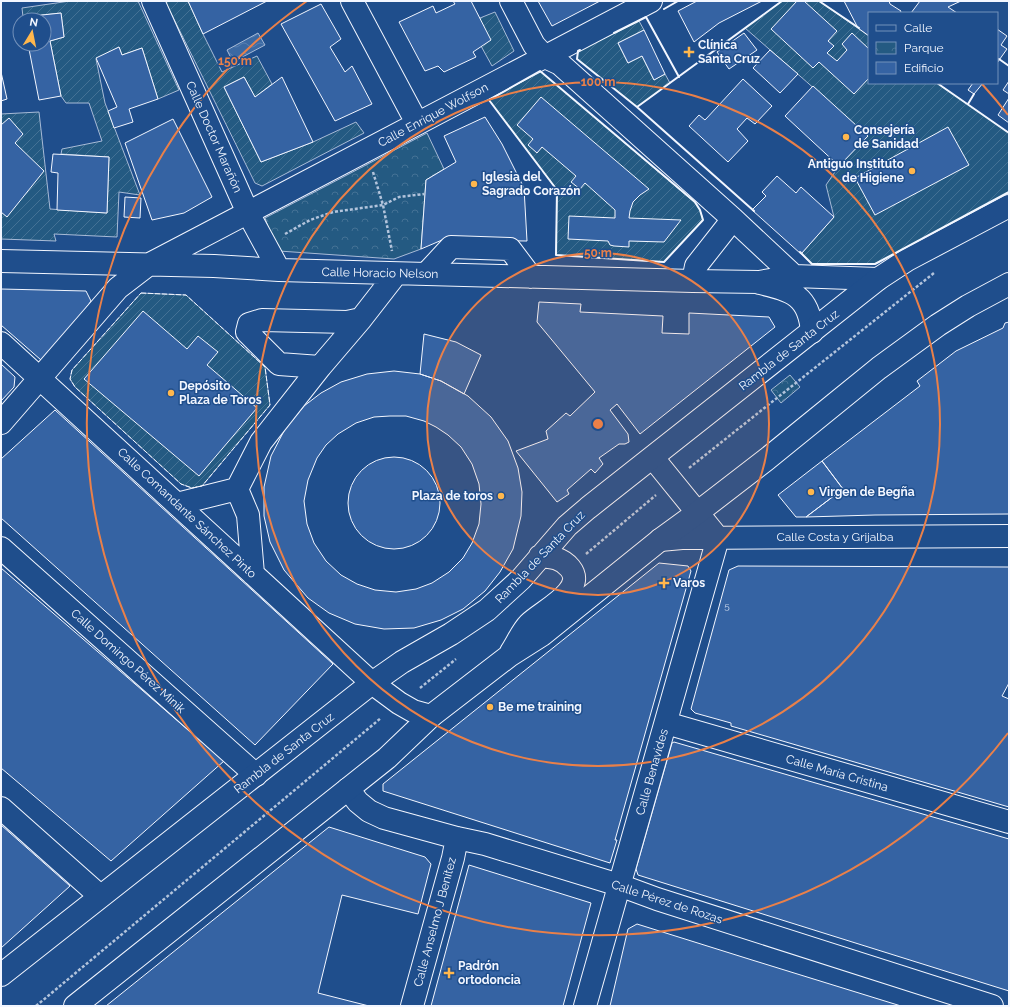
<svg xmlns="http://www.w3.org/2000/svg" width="1010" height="1007" font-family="Raleway,sans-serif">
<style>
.park{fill:url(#park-crowns);stroke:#a8bbd7}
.garden{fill:url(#garden-furrows);stroke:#a8bbd7}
.water{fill:url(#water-waves);stroke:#a8bbd7}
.building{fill:#3563a3;stroke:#f2f6ff;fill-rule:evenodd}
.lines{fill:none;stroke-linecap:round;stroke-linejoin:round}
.minor-casing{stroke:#f2f6ff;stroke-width:24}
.major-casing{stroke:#f2f6ff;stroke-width:24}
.path{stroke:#b3c4dc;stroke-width:2.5;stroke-dasharray:3 2;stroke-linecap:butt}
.minor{stroke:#1f4e8c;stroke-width:22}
.major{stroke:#1f4e8c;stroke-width:22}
.fence{stroke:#f2f6ff;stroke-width:1;stroke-dasharray:5 2;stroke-linecap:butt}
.wall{stroke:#f2f6ff;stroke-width:2}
.ring{fill:none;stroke:#ea8049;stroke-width:2}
.poi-dot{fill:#ffb74d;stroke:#1f4e8c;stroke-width:1.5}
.labels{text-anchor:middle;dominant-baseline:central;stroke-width:3;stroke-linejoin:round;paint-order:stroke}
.number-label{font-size:10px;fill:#c3d1e8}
.poi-label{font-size:12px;font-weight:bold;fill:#f2f6ff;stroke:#1f4e8c;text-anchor:start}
.street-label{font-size:12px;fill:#f2f6ff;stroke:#1f4e8c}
.centre{fill:#ea8049;stroke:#1f4e8c;stroke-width:2}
.ring-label{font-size:12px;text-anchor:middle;font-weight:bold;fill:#ea8049;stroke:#1f4e8c;stroke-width:3;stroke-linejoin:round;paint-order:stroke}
</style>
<defs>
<pattern id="park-crowns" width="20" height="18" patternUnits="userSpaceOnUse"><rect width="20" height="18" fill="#245a82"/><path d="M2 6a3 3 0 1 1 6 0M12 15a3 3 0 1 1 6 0" fill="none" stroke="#447295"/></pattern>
<pattern id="garden-furrows" width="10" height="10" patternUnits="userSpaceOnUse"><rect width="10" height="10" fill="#245a82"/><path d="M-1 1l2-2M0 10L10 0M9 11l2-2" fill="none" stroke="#447295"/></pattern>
<pattern id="water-waves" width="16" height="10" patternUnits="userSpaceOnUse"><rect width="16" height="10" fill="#3b69a3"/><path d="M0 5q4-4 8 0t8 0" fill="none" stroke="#587fb1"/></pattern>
</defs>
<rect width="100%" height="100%" fill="#1f4e8c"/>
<path class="park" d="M 427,133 L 444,169 L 426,180 L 421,249 L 394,259 L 279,251 L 273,241 L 265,218 Z
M 790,375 L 800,387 L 781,403 L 771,390 Z"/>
<path class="garden" d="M 70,1 L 138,1 L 179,90 L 158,99 L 142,48 L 122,55 L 119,47 L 96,59 L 105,103 L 140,195 L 119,192 L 117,237 L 54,234 L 56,241 L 1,239 L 1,114 L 39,112 L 50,209 L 107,213 L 109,157 L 61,154 L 62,149 L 102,141 L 89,103 L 66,103 L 61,96 L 50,41 L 64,37 L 61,13 L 23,17 L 22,8 Z
M 165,1 L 188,1 L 203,34 L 222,72 L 257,56 L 272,84 L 255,97 L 244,77 L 224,87 L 261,162 L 313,142 L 356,122 L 364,133 L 262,186 L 255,183 Z
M 782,1 L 819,1 L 869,36 L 869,83 L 937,83 L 1009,133 L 1009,192 L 875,264 L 812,264 L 801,254 L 834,217 L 826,185 L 839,166 L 867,136 C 827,99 786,64 745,28 Z
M 495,12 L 514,51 L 492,66 L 481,46 L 480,18 Z
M 639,21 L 644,30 L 618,43 L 628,63 L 642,56 L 654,80 L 665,74 L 670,83 L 637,107 L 577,59 L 578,51 Z
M 540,71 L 694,202 L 700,210 L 703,220 L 664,262 L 556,255 L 557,190 L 489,100 Z
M 141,293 L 186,295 L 265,367 L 270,405 L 202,486 L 192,488 L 181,484 L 75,387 L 70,379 L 72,370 Z"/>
<path class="water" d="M 258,33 L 265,45 L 233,62 L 227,50 Z"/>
<path class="building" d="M 188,1 L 267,1 L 203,34 Z
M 453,1 L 471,1 L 491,40 L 473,52 L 476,57 L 444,72 L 438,66 L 425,71 L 399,22 L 433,6 L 436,13 L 455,4 Z
M 538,1 L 600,1 L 552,26 Z
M 697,1 L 762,1 L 719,23 L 694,42 L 678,11 Z
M 797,1 L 804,1 L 837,31 L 828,41 L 834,46 L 827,53 L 837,61 L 847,50 L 842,44 L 852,33 L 869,49 L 869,78 L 854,94 L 819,62 L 813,68 L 771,29 Z
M 844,1 L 889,1 L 890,4 L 901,11 L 900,13 L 869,13 L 869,36 L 858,28 Z
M 920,1 L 961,1 L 948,7 L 957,13 L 911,13 Z
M 321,4 L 341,39 L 330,47 L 345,72 L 352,66 L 372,104 L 335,121 L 281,24 Z
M 61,13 L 64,37 L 50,41 L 61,96 L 39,100 L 28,44 L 44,44 L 44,20 L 23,20 L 23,17 Z
M 997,29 L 1007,36 L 1001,45 L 1007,49 L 997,63 Z
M 644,30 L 665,74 L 654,80 L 642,56 L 628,63 L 618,43 Z
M 744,33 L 757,50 L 729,69 L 717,52 Z
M 119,47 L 122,55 L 142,48 L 158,99 L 129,109 L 133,122 L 114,128 L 108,111 L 117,107 L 96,58 Z
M 770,50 L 798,74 L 780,93 L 753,68 Z
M 1,72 L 7,99 L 1,101 Z
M 244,77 L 255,97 L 282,77 L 313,142 L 261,162 L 224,87 Z
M 743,79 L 772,106 L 755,124 L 747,118 L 737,129 L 748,141 L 728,162 L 689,126 L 699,115 L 705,120 Z
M 1009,81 L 1009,94 L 1003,90 Z
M 973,83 L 983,83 L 974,94 L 968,90 Z
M 813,86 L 868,136 L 839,166 L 785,116 Z
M 541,97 L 649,189 L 640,195 L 633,202 L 630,211 L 629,218 L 681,220 L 664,242 L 629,241 L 629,247 L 614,246 L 610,245 L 608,241 L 568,239 L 569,216 L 615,218 L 615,210 L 585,183 L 580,189 L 571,182 L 576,176 L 542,147 L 537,153 L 528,145 L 533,139 L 517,125 Z
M 1009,98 L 1009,123 L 998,115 Z
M 485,117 L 502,144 L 524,188 L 527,241 L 442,240 L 421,249 L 426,180 L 456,162 L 444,136 Z
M 9,118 L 23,134 L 15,143 L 44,171 L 7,217 L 1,212 L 1,125 Z
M 173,119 L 212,197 L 184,213 L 152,220 L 125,143 Z
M 948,127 L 969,165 L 875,215 L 855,178 Z
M 53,154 L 109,157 L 107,213 L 57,210 L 58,173 L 51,172 Z
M 777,176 L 796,193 L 801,187 L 834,217 L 801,254 L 752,210 L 766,196 L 762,192 Z
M 125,197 L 141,198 L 140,218 L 124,217 Z
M 1,289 L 86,291 L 91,301 L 71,330 L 41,360 L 1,325 Z
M 539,302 L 581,304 L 580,312 L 663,316 L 662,333 L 689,334 L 689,313 L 769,317 L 775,327 L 640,434 L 617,404 L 610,410 L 628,434 L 629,442 L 625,444 L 619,444 L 599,458 L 603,464 L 595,473 L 591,469 L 567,490 L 569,494 L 557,502 L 516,451 L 548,439 L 546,431 L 566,413 L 570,416 L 595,392 L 537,322 Z
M 143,311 L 187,349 L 198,336 L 218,352 L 207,365 L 257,408 L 199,476 L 84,379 Z
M 1009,322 L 1009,514 L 875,515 L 806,517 L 843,489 L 822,461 L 920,386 L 917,381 L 956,351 L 1003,328 L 1005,323 Z
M 424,334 L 456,342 L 481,355 L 464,394 L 441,381 L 420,374 Z
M 1,364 L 15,377 L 14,387 L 1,401 Z
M 394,371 L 420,374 L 441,381 L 468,396 L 491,417 L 508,441 L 518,468 L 522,492 L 521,516 L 513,549 L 500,572 L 485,591 L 463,609 L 441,620 L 414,628 L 384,629 L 355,624 L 329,613 L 308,598 L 284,570 L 270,542 L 264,516 L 264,487 L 271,456 L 285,429 L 304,406 L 321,393 L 341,382 L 367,374 ZM 390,416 L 406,416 L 424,421 L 436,427 L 448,435 L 461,447 L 472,464 L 479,484 L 481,504 L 479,524 L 472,543 L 463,558 L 449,572 L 432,583 L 416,589 L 396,592 L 375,590 L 357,584 L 341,575 L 326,561 L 314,543 L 307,524 L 304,501 L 308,480 L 317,458 L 326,445 L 338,434 L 356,423 L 374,417 Z
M 55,410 L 333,664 L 255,745 L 1,518 L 1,459 Z
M348 503a46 46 0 1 1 92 0a46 46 0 1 1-92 0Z
M 822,461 L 843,489 L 806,517 L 796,517 L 778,495 Z
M 659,563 L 688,566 L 691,571 L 615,840 L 617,840 L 610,863 L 383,791 L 383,784 Z
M 738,566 L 1009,567 L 1009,683 L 1002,696 L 1009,699 L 1009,807 L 731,726 L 731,723 L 695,713 L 691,709 L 729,570 Z
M 1,568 L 224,761 L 111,861 L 1,768 Z
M 674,742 L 1009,839 L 1009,991 L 638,875 L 636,869 L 672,743 Z
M 1,825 L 70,886 L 1,948 Z
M 329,827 L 425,857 L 431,864 L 418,914 L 342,895 L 318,993 L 369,1006 L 106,1006 Z
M 469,865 L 591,903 L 563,1006 L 431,1006 Z
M 637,924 L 752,960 L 901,1006 L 610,1006 L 628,929 Z"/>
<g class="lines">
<g class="minor-casing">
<path id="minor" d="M 153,1 L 248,213 L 279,270
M 352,1 L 417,123
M 511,1 L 534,45 L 545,57 L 560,64 L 733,219 L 794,276
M 1,261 L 214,266 L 279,270 L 693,281 L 759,282 L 794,276 L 878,279
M 426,274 L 451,247 L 510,249 L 531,277
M 693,281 L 696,266 L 733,219
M 760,283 C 792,291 809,295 812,332
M 1,343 L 372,683 L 399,703 L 413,711 L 431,716
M 320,367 L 279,364 L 247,332 L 249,324 L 262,320 L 347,322 L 361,319
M 1,423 L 118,288 L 148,265 L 651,1
M 237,489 L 261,442 L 320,367 L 361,319 L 396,274
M 177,504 L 237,489 L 248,515 L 253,574
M 660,540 L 682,538 L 1009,536
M 1,548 L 256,775
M 666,723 L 1009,822
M 348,789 L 358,802 L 369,811 L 384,818 L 457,838 L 485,844 L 619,885 L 657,899 L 992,1006
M 1,808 L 100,896
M 412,1006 L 453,858 L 457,838
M 585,1006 L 718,538 L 653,458"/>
</g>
<g class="major-casing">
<path id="major" d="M 511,652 C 517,643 522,631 529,624 C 542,611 588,590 570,568 C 562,558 552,557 540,556
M 1,975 L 372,683 L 402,662 L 451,634 L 487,610 L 521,579 L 567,526 L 588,508 L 878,279 L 907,260 L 1009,206
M 75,1006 L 387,758 L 431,716 L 509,656 L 542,635 L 660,540 L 697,513 L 767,459 L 879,368 L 938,325 L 968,306 L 1009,284"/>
</g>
<path class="path" d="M 373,172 L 383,205 L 392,251
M 285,234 L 310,220 L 333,212 L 383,205 L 399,197 L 424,194
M 689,468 L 934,273
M 586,554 L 656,495
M 420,688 L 456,659
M 36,1006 L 381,718"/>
<use href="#minor" class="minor"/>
<use href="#major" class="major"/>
<path class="fence" d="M 141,293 L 186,295 L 265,367 L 270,405 L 202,486 L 192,488 L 181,484 L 75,387 L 70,379 L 72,370 Z"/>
<path class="wall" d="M 819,1 L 859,28
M 664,9 L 678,1
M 614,33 L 646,17 L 679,77
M 580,50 L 578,51 L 577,59 L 637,107
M 999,59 L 1009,66
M 540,71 L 695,202 L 700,210 L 703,220 L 664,262 L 556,255 L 557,190 L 489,100 Z
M 937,83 L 1009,133
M 968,104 L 974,94
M 754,211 L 637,107 L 782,1
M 800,252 L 812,264 L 875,264 L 1009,192"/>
</g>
<circle cx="598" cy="424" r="171" fill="#ea8049" fill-opacity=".12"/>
<g class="ring">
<circle cx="598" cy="424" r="171"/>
<circle cx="598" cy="424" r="342"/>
<path d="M1008 733A513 513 0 1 1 307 1M982 84A513 513 0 0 1 1008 115"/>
</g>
<g class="poi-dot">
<path d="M687 46h4v4h4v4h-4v4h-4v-4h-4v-4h4z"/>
<circle cx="846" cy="137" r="4"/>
<circle cx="912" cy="171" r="4"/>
<circle cx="474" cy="184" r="4"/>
<circle cx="171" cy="393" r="4"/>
<circle cx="811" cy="492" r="4"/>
<circle cx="501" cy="496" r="4"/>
<path d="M662 577h4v4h4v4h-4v4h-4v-4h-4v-4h4z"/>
<circle cx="490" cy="707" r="4"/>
<path d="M447 967h4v4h4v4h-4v4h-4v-4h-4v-4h4z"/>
</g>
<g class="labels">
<g class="number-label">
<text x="727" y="605">5</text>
</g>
<g class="poi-label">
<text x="698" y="45">Clínica<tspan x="698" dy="14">Santa Cruz</tspan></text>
<text x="854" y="130">Consejería<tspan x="854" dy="14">de Sanidad</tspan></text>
<text x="904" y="164" text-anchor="end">Antiguo Instituto<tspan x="904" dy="14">de Higiene</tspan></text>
<text x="482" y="177">Iglesia del<tspan x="482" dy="14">Sagrado Corazón</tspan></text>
<text x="179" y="386">Depósito<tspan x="179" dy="14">Plaza de Toros</tspan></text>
<text x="819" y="492">Virgen de Begña</text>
<text x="493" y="496" text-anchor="end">Plaza de toros</text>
<text x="673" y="583">Varos</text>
<text x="498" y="707">Be me training</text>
<text x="458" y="966">Padrón<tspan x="458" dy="14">ortodoncia</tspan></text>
</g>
<g class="street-label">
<text transform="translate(433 115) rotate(-28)">Calle Enrique Wolfson</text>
<text transform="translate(214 137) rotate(66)">Calle Doctor Marañón</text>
<text transform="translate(380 273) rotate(1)">Calle Horacio Nelson</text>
<text transform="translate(789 350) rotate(-38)">Rambla de Santa Cruz</text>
<text transform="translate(187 513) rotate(43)">Calle Comandante Sánchez Pinto</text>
<text x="835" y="537">Calle Costa y Grijalba</text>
<text transform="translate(540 557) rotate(-46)">Rambla de Santa Cruz</text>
<text transform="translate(128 661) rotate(42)">Calle Domingo Pérez Minik</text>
<text transform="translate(284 753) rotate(-38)">Rambla de Santa Cruz</text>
<text transform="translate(652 772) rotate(-74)">Calle Benavides</text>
<text transform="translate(837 773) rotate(16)">Calle María Cristina</text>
<text transform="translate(667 902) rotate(18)">Calle Pérez de Rozas</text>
<text transform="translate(435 922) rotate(-75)">Calle Anselmo J Benítez</text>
</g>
</g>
<circle cx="598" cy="424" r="6" class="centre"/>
<g class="ring-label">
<text x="235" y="65">150 m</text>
<text x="598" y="86">100 m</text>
<text x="598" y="257">50 m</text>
</g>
<rect width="1010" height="1007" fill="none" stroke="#f2f6ff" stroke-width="4"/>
<rect x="868" y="12" width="130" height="72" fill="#1f4e8c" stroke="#7391ba"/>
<rect x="876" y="25" width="20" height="6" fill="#1f4e8c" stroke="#7391ba"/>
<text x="904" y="32" font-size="12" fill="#f2f6ff">Calle</text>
<rect x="876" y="42" width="20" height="12" fill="url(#park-crowns)" stroke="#7391ba"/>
<text x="904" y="52" font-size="12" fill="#f2f6ff">Parque</text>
<rect x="876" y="62" width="20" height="12" fill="#3563a3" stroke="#7391ba"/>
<text x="904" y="72" font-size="12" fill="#f2f6ff">Edificio</text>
<g transform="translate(32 32) rotate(10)"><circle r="19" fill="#1f4e8c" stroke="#7391ba"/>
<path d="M0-3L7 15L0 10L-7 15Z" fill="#ffb74d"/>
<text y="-6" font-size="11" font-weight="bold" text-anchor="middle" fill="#f2f6ff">N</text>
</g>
</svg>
